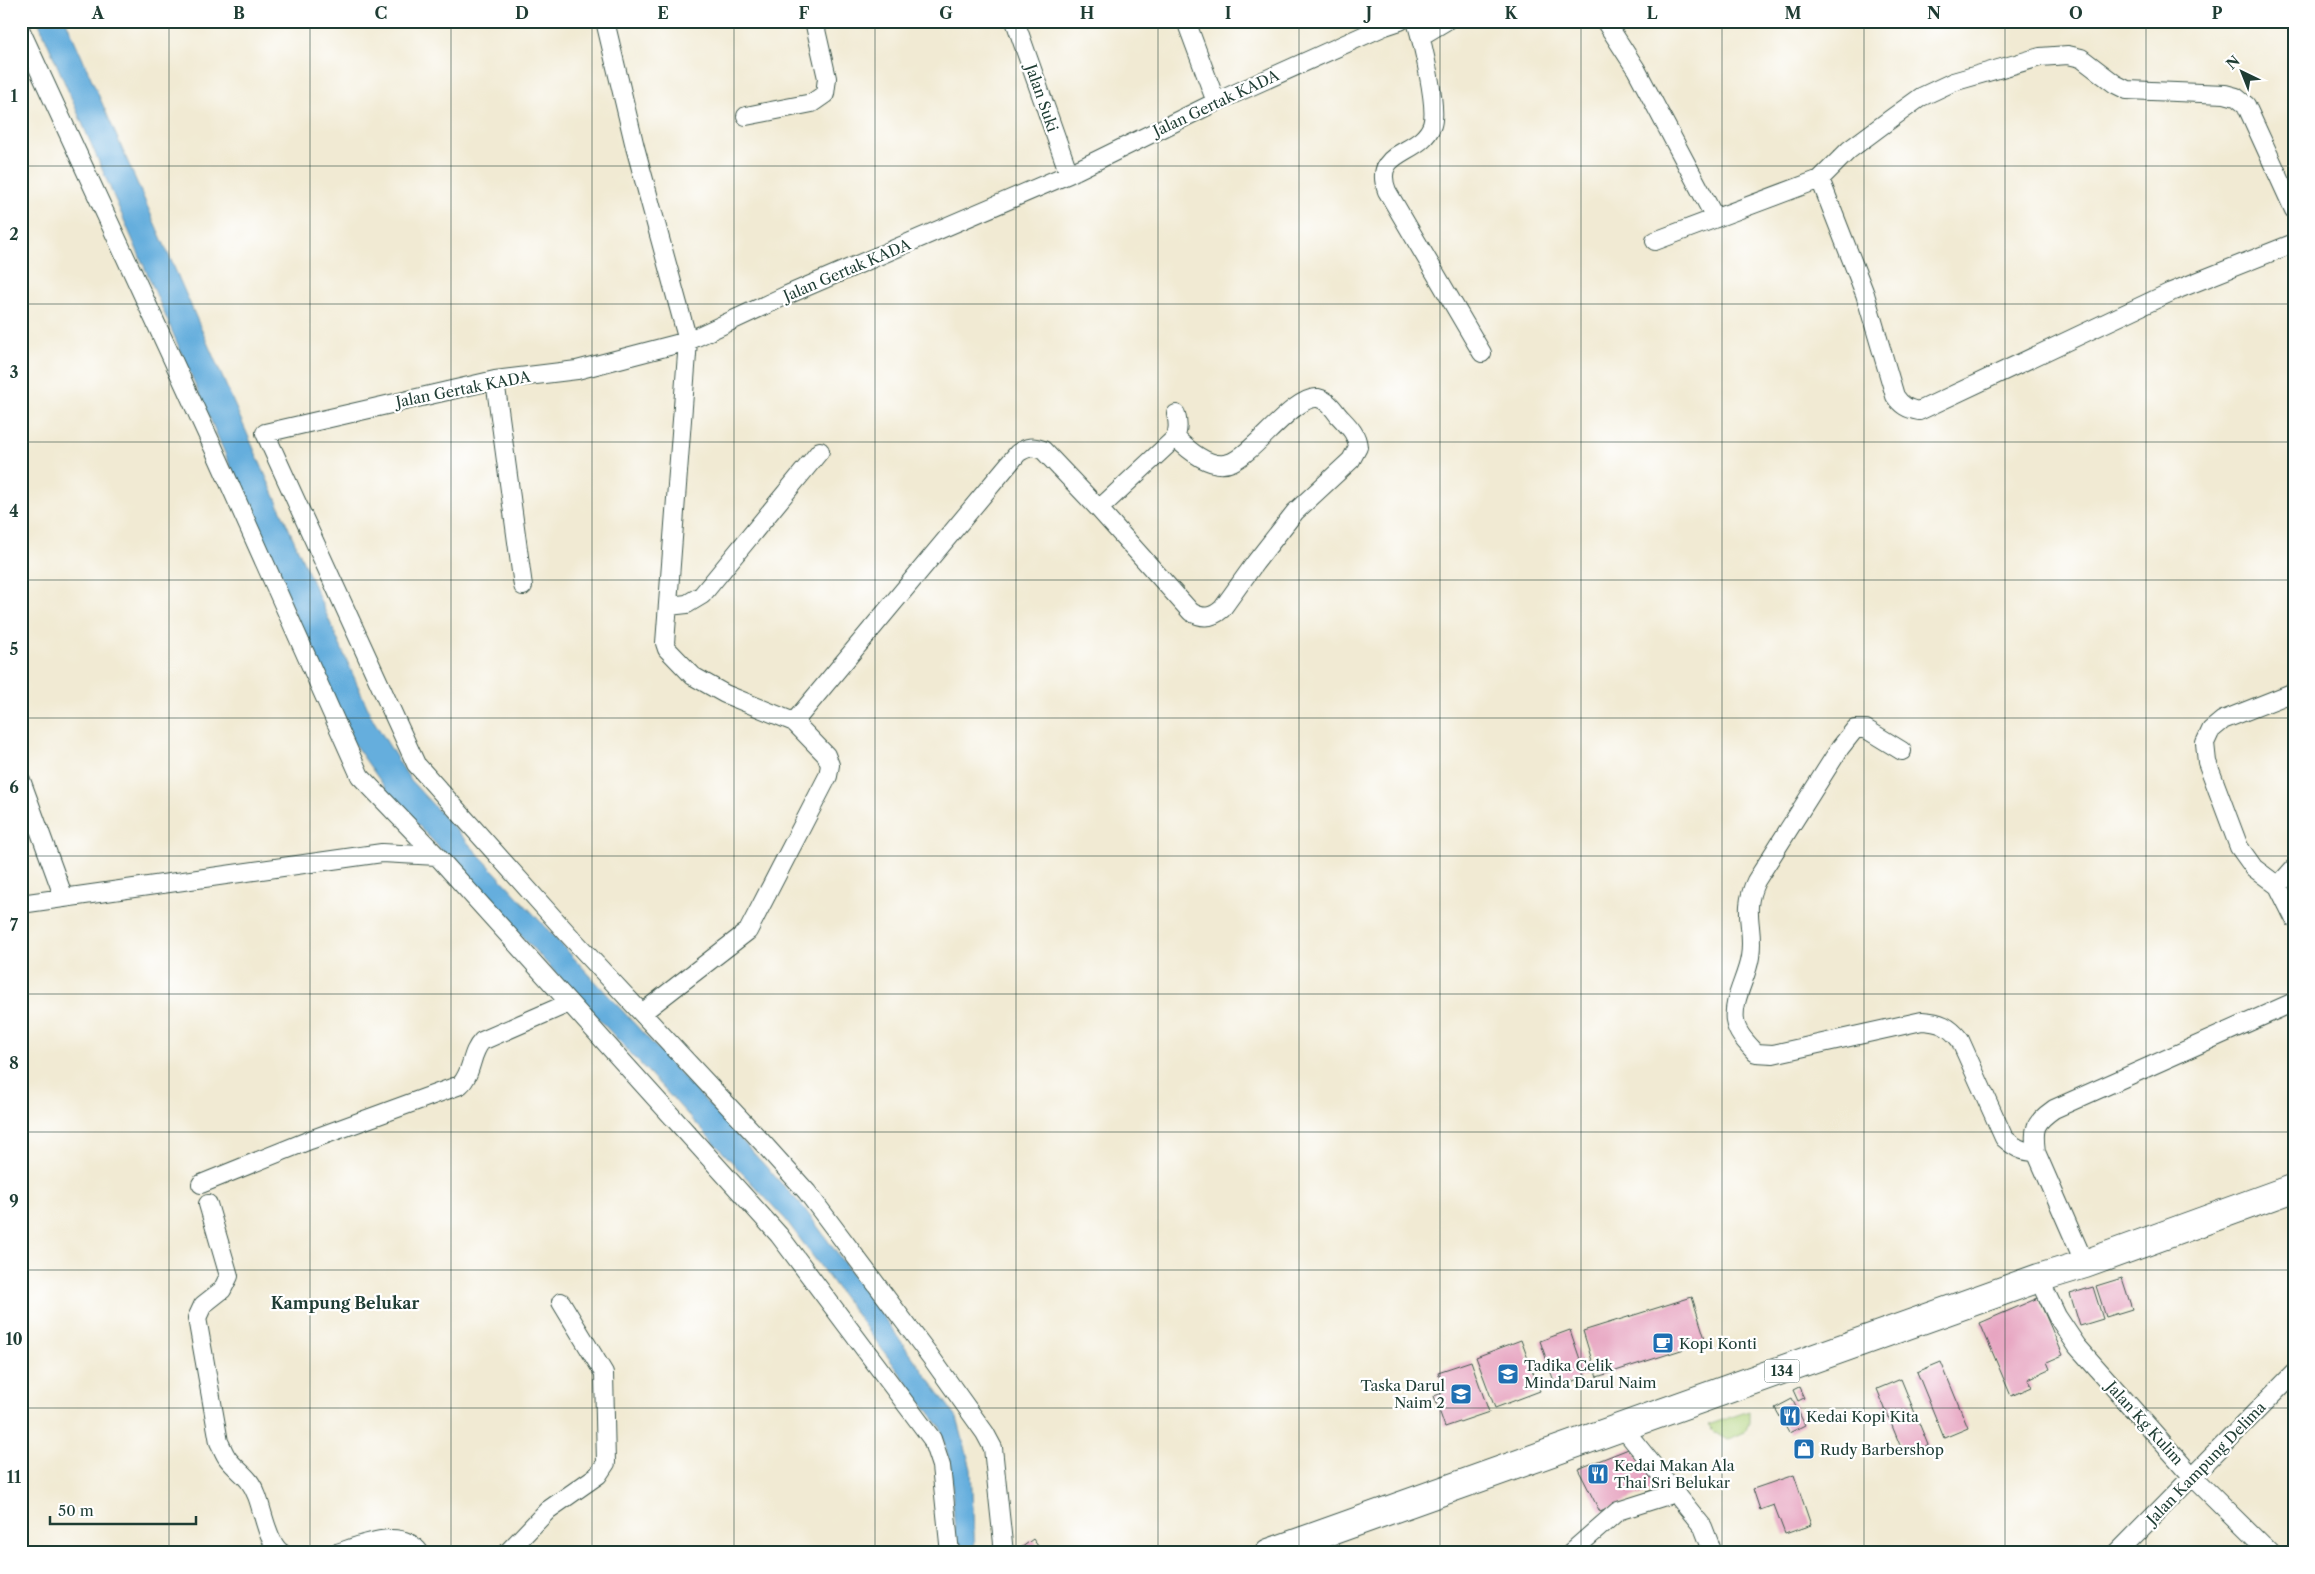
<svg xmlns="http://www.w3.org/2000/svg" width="2315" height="1574" font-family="'Libre Caslon Text',serif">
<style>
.green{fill:#aed179;stroke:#668756}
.water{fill:#65aedd;stroke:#427688}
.building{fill:#e7a5c1}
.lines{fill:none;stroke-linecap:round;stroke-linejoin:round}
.minor-casing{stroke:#3e574c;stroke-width:20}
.primary-casing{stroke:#3e574c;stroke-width:30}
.minor{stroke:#fff;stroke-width:18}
.primary{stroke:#fff;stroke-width:28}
.grid{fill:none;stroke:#1f3d34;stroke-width:1;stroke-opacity:0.55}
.labels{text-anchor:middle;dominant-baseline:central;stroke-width:4.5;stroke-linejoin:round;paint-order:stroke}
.shield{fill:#fff;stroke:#627771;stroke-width:1}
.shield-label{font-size:14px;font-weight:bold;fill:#1f3d34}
.street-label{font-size:15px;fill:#1f3d34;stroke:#fff}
.poi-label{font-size:15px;fill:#1f3d34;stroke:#fff;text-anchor:start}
.neighbourhood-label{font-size:16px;font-weight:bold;fill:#1f3d34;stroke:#fff}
.neatline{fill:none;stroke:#1f3d34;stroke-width:2}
.grid-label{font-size:16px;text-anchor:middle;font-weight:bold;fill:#1f3d34}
</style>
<rect width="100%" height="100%" fill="#fff"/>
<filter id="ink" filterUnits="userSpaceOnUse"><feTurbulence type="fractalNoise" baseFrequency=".02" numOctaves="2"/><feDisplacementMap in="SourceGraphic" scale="10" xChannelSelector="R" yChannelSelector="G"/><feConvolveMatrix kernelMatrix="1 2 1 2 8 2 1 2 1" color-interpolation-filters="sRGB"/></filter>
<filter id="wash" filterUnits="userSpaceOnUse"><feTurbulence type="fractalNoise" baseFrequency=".0096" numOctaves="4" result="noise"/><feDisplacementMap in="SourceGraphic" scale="20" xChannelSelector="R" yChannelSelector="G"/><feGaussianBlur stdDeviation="1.12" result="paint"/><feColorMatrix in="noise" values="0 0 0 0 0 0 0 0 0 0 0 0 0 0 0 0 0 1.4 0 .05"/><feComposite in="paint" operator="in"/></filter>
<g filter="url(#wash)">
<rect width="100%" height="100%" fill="#f1ead3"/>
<path class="green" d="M 1749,1411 L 1749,1423 L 1745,1432 L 1727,1440 L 1717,1434 L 1708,1425 Z"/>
<path class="water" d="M 38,21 L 66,21 L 372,718 L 411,781 L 804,1208 L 957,1418 L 971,1469 L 975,1553 L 956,1553 L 951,1469 L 940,1427 L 786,1220 L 391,796 L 345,731 Z"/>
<g id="blocks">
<path class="building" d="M 2122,1278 L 2132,1309 L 2106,1317 L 2096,1286 Z
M 2093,1287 L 2103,1319 L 2080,1326 L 2070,1294 Z
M 1692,1297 L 1706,1342 L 1597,1377 L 1583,1331 Z
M 2038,1298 L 2063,1355 L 2047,1362 L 2050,1369 L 2028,1379 L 2032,1387 L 2011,1396 L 1980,1323 Z
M 1570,1330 L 1586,1377 L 1556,1387 L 1540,1341 Z
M 1521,1340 L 1540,1391 L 1495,1408 L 1476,1357 Z
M 1471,1361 L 1489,1412 L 1445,1427 L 1434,1396 L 1445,1392 L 1438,1372 Z
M 1941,1362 L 1968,1428 L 1944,1438 L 1917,1372 Z
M 1901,1379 L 1928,1445 L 1904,1455 L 1877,1389 Z
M 1799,1387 L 1804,1398 L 1798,1401 L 1793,1390 Z
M 1792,1399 L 1805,1425 L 1789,1433 L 1775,1408 Z
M 1631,1448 L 1661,1486 L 1600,1512 L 1578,1469 Z
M 1794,1475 L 1811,1525 L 1785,1534 L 1774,1505 L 1760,1510 L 1753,1489 Z
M 1033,1539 L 1043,1553 L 1025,1553 L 1021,1548 Z"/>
</g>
</g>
<g filter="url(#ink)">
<use href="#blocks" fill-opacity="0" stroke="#3e574c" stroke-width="1"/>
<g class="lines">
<g class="minor-casing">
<path id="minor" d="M 605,21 L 635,147 L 688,341 L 665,643 L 667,649 L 693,676 L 725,694 L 794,722 L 826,755 L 830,765 L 828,776 L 748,931 L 642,1013
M 1015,21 L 1069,174
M 1186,21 L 1216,102
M 1416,21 C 1422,41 1438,107 1432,125 C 1421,156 1371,149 1387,191 L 1482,353
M 1605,21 L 1636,69 L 1715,218
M 21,31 L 213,447 L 360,776 L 437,856 L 779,1235 L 932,1439 L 941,1466 L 950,1553
M 1421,36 L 1446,21
M 746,116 L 812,103 L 825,94 L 827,78 L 814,21
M 1820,179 L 1865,294 L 1895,396 C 1901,405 1907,409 1919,411 L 2171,292 L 2294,243
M 1655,241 L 1820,179 L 1849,150 L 1892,118 L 1921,97 L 1953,82 L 2040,57 L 2068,55 L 2081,58 L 2115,84 L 2127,90 L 2225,94 L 2236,97 L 2246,105 L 2294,210
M 495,380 L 523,586
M 1099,509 L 1191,612 C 1203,619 1212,618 1222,609 L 1255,563 L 1295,512 L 1351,460 L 1358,447 C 1357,433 1347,425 1338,415 C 1333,408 1327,400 1318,398 C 1295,395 1255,452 1232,462 C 1212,471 1188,450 1175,437
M 669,606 L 687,604 L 702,595 L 820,451
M 2294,692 L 2223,720 L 2211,730 L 2205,743 L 2207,762 L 2239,847 L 2254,868 L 2278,886 L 2294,918
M 794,722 L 1018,453 C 1027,447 1032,446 1043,450 L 1099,509 L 1174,439 C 1179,432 1178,422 1176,414
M 1902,751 L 1866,729 L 1855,729 L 1840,748 L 1756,881 C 1741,912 1755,927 1750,957 C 1747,978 1732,999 1735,1021 C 1737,1034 1748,1044 1756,1053 L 1773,1054 L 1922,1021 C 1940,1022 1949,1026 1960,1040 L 2004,1138 C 2014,1147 2022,1152 2036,1152
M 21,780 L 64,898
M 2278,886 L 2294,868
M 21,904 L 382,853 L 437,856
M 201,1184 L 310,1140 L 460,1085 C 473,1073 470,1053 482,1041 L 569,1003
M 208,1204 L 229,1276 L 222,1290 L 203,1305 L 197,1318 L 219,1442 C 222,1447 224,1454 228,1459 C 240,1474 249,1475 257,1496 C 263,1511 268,1545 282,1553
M 2085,1264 L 2036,1152 C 2033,1128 2034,1123 2054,1109 L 2294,1002
M 2039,1278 L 2057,1316 L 2077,1346 L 2193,1477 L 2270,1553
M 1623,1428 L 1703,1527 L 1713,1553
M 337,1553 C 362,1545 401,1526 420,1553
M 507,1553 L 548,1510 L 598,1475 L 606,1463 L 604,1373 L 561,1302
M 1004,1553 L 993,1448 L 985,1433 L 930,1356 L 807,1192 L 761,1141 L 567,933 L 416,764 L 265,433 L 495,380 L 577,370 L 688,341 L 787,295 L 1069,174 L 1216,102 L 1385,26 L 1400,21
M 1570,1553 L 1618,1511 L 1675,1493
M 2117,1553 L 2294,1373"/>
</g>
<g class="primary-casing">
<path id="primary" d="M 1269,1553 L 2039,1278 L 2085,1264 L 2294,1188"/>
</g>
<use href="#minor" class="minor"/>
<use href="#primary" class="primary"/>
</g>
</g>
<path class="grid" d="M 169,21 L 169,1553M 310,21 L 310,1553M 451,21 L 451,1553M 592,21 L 592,1553M 734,21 L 734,1553M 875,21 L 875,1553M 1016,21 L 1016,1553M 1158,21 L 1158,1553M 1299,21 L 1299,1553M 1440,21 L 1440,1553M 1581,21 L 1581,1553M 1722,21 L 1722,1553M 1864,21 L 1864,1553M 2005,21 L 2005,1553M 2146,21 L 2146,1553M 21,166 L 2294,166M 21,304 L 2294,304M 21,442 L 2294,442M 21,580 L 2294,580M 21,718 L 2294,718M 21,856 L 2294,856M 21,994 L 2294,994M 21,1132 L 2294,1132M 21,1270 L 2294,1270M 21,1408 L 2294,1408"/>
<defs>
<g id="cafe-square" transform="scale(1.125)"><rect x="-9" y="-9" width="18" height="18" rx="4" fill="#1f6fb2" stroke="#fff"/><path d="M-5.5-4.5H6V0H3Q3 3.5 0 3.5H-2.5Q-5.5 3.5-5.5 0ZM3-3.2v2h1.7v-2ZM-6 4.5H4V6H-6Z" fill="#fff"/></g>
<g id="school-square" transform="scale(1.125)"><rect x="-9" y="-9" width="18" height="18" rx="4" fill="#1f6fb2" stroke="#fff"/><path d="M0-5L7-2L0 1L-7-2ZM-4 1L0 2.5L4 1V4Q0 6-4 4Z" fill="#fff"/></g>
<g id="restaurant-square" transform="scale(1.125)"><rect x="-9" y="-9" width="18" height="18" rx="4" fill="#1f6fb2" stroke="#fff"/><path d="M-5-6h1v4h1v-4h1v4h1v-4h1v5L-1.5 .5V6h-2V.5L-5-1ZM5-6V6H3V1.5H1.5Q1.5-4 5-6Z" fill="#fff"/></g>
<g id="shop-square" transform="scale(1.125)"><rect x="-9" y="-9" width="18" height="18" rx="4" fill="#1f6fb2" stroke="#fff"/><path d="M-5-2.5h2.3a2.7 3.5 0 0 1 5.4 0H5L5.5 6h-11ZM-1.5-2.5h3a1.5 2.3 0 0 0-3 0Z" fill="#fff"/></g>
</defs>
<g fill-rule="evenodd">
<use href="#cafe-square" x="1663" y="1343"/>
<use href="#school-square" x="1508" y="1374"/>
<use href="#school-square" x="1461" y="1394"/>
<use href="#restaurant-square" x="1790" y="1416"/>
<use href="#shop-square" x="1804" y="1449"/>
<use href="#restaurant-square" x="1598" y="1474"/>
</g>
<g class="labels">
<rect class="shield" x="1764.5" y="1359.5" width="35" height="23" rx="4"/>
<g class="shield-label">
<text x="1782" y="1371">134</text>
</g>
<g class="street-label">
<text transform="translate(1042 98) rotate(71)">Jalan Suki</text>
<text transform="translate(1216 103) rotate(-25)">Jalan Gertak KADA</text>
<text transform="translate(847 270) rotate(-23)">Jalan Gertak KADA</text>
<text transform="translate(463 389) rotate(-11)">Jalan Gertak KADA</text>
<text transform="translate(2145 1423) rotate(48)">Jalan Kg Kulim</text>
<text transform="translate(2206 1463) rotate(-46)">Jalan Kampung Delima</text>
</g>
<g class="poi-label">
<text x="1679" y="1343">Kopi Konti</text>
<text x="1524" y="1365">Tadika Celik<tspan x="1524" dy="17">Minda Darul Naim</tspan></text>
<text x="1445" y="1385" text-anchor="end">Taska Darul<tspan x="1445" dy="17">Naim 2</tspan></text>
<text x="1806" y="1416">Kedai Kopi Kita</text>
<text x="1820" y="1449">Rudy Barbershop</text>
<text x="1614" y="1465">Kedai Makan Ala<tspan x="1614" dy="17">Thai Sri Belukar</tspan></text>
</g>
<g class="neighbourhood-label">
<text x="345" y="1303">Kampung Belukar</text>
</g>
</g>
<rect width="2315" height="1574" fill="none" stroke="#fff" stroke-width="55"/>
<g transform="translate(2242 72) rotate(317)" stroke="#ffffff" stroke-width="4" paint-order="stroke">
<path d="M0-4L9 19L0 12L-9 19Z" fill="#1f3d34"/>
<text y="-8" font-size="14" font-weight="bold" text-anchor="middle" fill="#1f3d34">N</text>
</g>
<path d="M50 1516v8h146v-8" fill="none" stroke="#1f3d34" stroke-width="2.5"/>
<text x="58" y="1516" font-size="15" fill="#1f3d34" stroke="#ffffff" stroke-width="4" paint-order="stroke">50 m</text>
<rect x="28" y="28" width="2260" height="1518" class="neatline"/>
<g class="grid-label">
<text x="98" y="19">A</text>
<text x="239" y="19">B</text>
<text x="381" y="19">C</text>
<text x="522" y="19">D</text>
<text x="663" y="19">E</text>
<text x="804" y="19">F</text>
<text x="946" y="19">G</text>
<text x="1087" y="19">H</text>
<text x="1228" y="19">I</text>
<text x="1369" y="19">J</text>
<text x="1511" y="19">K</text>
<text x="1652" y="19">L</text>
<text x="1793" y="19">M</text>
<text x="1934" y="19">N</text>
<text x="2076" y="19">O</text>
<text x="2217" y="19">P</text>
<text x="14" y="102">1</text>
<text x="14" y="240">2</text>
<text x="14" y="378">3</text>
<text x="14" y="517">4</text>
<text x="14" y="655">5</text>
<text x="14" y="793">6</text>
<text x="14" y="931">7</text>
<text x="14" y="1069">8</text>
<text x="14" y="1207">9</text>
<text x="14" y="1345">10</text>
<text x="14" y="1483">11</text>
</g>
</svg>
